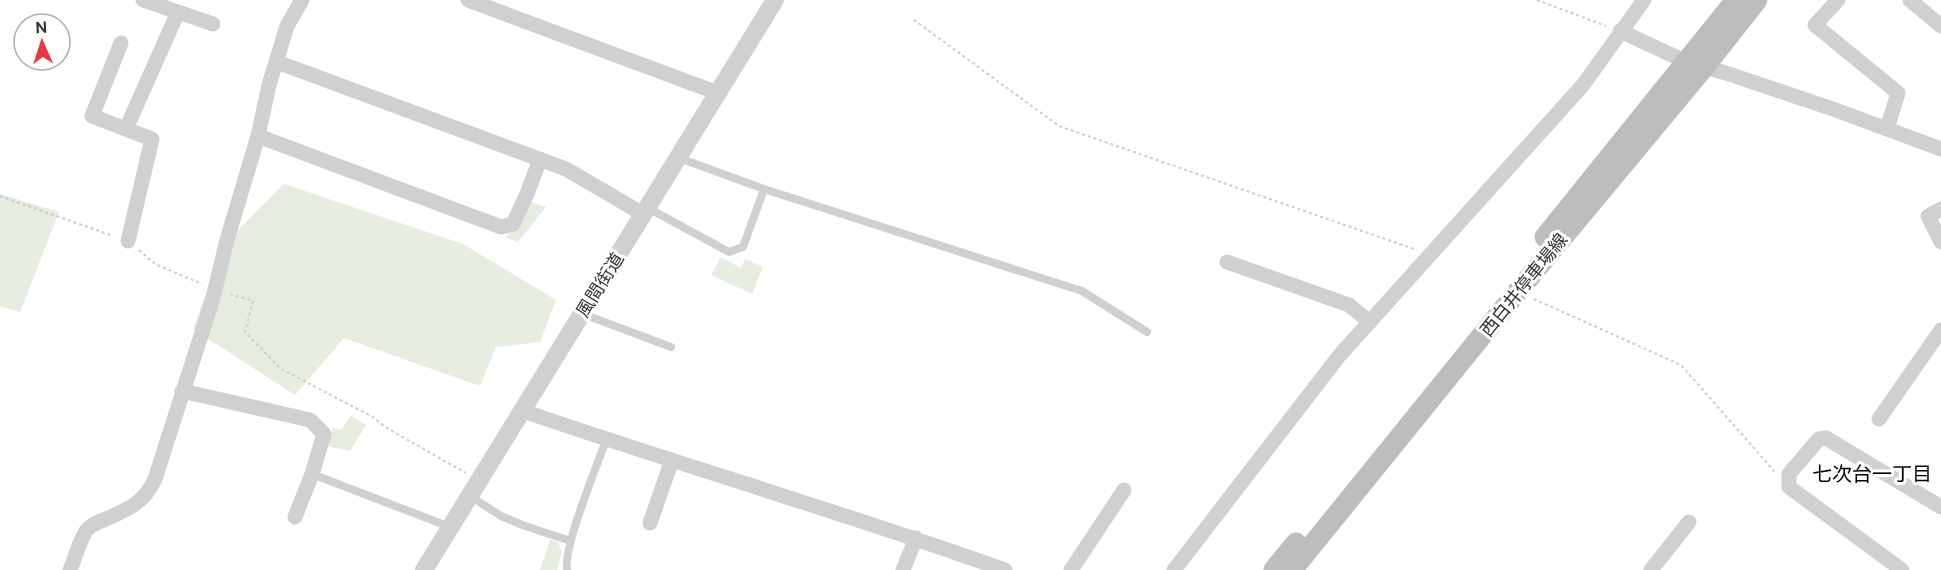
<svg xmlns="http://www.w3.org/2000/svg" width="1941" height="570" font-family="'DM Sans','Noto Sans JP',sans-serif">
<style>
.green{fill:#e6ecdf}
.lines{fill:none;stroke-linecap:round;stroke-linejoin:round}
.path{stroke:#cdcdcd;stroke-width:2;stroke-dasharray:3 3;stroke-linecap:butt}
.service{stroke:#d0d0d0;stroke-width:8}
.minor{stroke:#d0d0d0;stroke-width:15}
.tertiary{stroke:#d0d0d0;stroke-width:18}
.secondary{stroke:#bdbdbd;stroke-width:21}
.labels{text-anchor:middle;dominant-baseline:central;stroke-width:6;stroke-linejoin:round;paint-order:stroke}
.street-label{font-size:18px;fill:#333;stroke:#fff}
.neighbourhood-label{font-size:20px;fill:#000;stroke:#fff}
</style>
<rect width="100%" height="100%" fill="#fff"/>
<path class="green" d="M 284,184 L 463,244 L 556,300 L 540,342 L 496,347 L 480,386 L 344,338 L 295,395 L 193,329 L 219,258 L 242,226 Z
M 0,194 L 59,212 L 20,312 L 0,306 Z
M 528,201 L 546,207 L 518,242 L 505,237 L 516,228 Z
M 721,257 L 741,268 L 745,259 L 763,267 L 752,294 L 711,275 Z
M 351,416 L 366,425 L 350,451 L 326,446 L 333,428 L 341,430 Z
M 550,540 L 558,542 L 562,552 L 557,570 L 540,570 Z"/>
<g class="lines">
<path class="path" d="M 1537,0 L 1606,26
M 914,20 L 1059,126 L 1417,250
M 0,196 L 113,236
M 139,250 L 155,264 L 202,284
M 230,294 L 253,301 L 245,332 L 281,369 L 373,417 L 385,427 L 466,473
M 1534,299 L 1681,365 L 1775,472"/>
<path class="service" d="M 679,158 L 764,189 L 1082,291 L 1147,332
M 648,208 L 729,252 L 743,247 L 764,189
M 583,314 L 671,347
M 312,474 L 450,527
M 470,496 L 501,516 L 525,526 L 571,541
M 567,570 C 563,547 597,466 606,440"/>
<path class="minor" d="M 468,0 L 718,93
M 1838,0 L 1815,25 L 1898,93 L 1887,129
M 1910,0 L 1941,26
M 178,12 L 213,24
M 1620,31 L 1687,62 L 1726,73 L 1833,109 L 1941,149
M 121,43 L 92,116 L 152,139 L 128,241
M 277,62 L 566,169 L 643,214
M 126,129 L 178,12 L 143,0
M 258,136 L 501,227 L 513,224 L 527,194 L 540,159
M 1941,209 L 1928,216 L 1941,242
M 1227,262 L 1349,305 L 1370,322
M 182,391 L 310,420 L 324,434 L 312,474 L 295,517
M 523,411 C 683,466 846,513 1005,570
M 1879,419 L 1941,330
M 650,523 L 672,460
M 70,570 C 75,558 79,542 86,531 C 91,524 99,522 106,519 C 129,509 144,503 155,479 L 213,298 L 227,240 L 258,136 L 269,85 L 287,26 L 302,0
M 903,570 L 916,538
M 1071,570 L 1124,490
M 1174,570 L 1339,356 L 1583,85 L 1644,0
M 1651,570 L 1689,522
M 1902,570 L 1789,487 L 1789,474 L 1819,439 L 1826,438 L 1941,507"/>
<path class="tertiary" d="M 424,570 L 775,0"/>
<path class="secondary" d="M 1545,237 L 1736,0
M 1274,570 L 1296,543
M 1292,570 L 1518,291 L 1705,66 L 1757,0"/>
</g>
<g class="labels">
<g class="street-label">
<text transform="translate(600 285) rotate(-58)">風間街道</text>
<text transform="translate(1524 285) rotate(-51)">西白井停車場線</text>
</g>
<g class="neighbourhood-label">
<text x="1872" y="474">七次台一丁目</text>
</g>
</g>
<g transform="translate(42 42) rotate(357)"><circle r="28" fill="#ffffff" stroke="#adadad" stroke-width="1.5"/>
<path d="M0-4.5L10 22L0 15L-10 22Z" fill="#e63946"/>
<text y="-9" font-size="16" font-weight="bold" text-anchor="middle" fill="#333333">N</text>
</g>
</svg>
